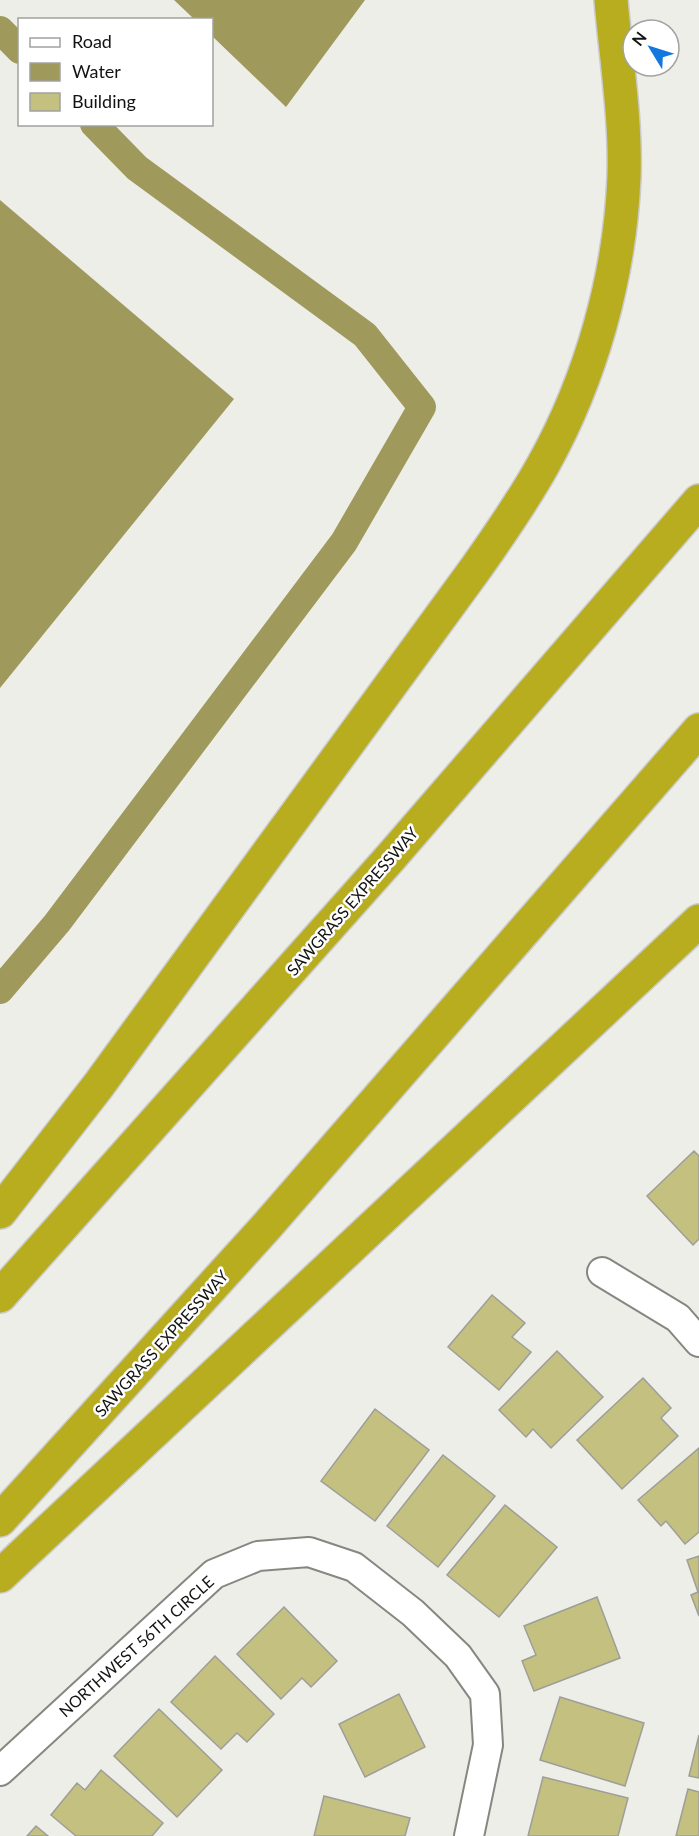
<svg xmlns="http://www.w3.org/2000/svg" width="699" height="1836" font-family="Lato,sans-serif">
<style>
.water{fill:#9f9a5b}
.lines{fill:none;stroke-linecap:round;stroke-linejoin:round}
.canal{stroke:#9f9a5b;stroke-width:28}
.building{fill:#c4c07f;stroke:#9e9e99;stroke-width:1.5}
.minor-casing{stroke:#878782;stroke-width:32}
.motorway-casing{stroke:#cbcbcb;stroke-width:36}
.minor{stroke:#fff;stroke-width:28}
.motorway{stroke:#b8ad1e;stroke-width:33}
.labels{text-anchor:middle;dominant-baseline:central;stroke-width:5;stroke-linejoin:round;paint-order:stroke}
.street-label{font-size:16px;fill:#131312;stroke:#fff}
</style>
<rect width="100%" height="100%" fill="#eeeee9"/>
<path class="water" d="M 174,0 L 365,0 L 286,107 L 212,36 L 212,20 L 194,19 Z
M 0,200 L 234,399 L 0,688 Z"/>
<g class="lines">
<path class="canal" d="M 0,30 L 20,50
M 0,990 L 57,923 L 344,542 L 422,407 L 365,335 L 137,168 L 94,124"/>
</g>
<path class="building" d="M 694,1151 L 699,1156 L 699,1239 L 693,1245 L 647,1196 Z
M 492,1295 L 525,1323 L 512,1337 L 531,1352 L 499,1390 L 448,1347 Z
M 557,1351 L 603,1397 L 551,1448 L 533,1429 L 526,1437 L 499,1410 Z
M 643,1378 L 671,1408 L 661,1418 L 678,1436 L 622,1489 L 577,1440 Z
M 375,1409 L 429,1450 L 375,1521 L 321,1481 Z
M 699,1448 L 699,1532 L 685,1544 L 666,1521 L 661,1526 L 638,1500 Z
M 443,1455 L 495,1496 L 438,1567 L 387,1526 Z
M 505,1505 L 557,1547 L 499,1617 L 447,1575 Z
M 699,1556 L 699,1616 L 691,1595 L 698,1592 L 687,1560 Z
M 597,1597 L 620,1658 L 534,1691 L 522,1661 L 536,1655 L 524,1626 Z
M 284,1607 L 337,1661 L 311,1687 L 302,1678 L 281,1699 L 237,1654 Z
M 215,1656 L 274,1714 L 247,1742 L 237,1733 L 221,1749 L 171,1702 Z
M 399,1694 L 425,1747 L 365,1777 L 339,1724 Z
M 560,1697 L 644,1723 L 625,1786 L 540,1760 Z
M 159,1709 L 222,1770 L 177,1817 L 114,1756 Z
M 699,1735 L 699,1778 L 689,1776 Z
M 101,1770 L 163,1823 L 152,1836 L 76,1836 L 51,1815 L 77,1783 L 85,1790 Z
M 543,1777 L 628,1798 L 618,1836 L 528,1836 Z
M 688,1789 L 699,1792 L 699,1836 L 676,1836 Z
M 324,1796 L 410,1818 L 405,1836 L 314,1836 Z
M 36,1826 L 48,1836 L 27,1836 Z"/>
<g class="lines">
<g class="minor-casing">
<path id="minor" d="M 602,1272 L 678,1318 L 699,1342
M 0,1771 L 214,1574 L 258,1556 L 309,1552 L 354,1567 L 413,1613 L 458,1656 L 485,1694 L 488,1745 L 469,1836"/>
</g>
<g class="motorway-casing">
<path id="motorway" d="M 0,1212 L 98,1086 L 476,568 C 500,534 523,501 543,465 C 591,379 620,276 624,177 C 626,119 616,58 611,0
M 0,1296 L 391,857 L 699,501
M 0,1520 L 266,1227 L 699,730
M 0,1576 L 699,921"/>
</g>
<use href="#minor" class="minor"/>
<use href="#motorway" class="motorway"/>
</g>
<g class="labels">
<g class="street-label">
<text transform="translate(352 901) rotate(-49)">SAWGRASS EXPRESSWAY</text>
<text transform="translate(161 1343) rotate(-48)">SAWGRASS EXPRESSWAY</text>
<text transform="translate(136 1646) rotate(-42)">NORTHWEST 56TH CIRCLE</text>
</g>
</g>
<rect x="18" y="18" width="195" height="108" fill="#ffffff" stroke="#a1a1a0" stroke-width="1.5"/>
<rect x="30" y="38" width="30" height="9" fill="#ffffff" stroke="#a1a1a0" stroke-width="1.5"/>
<text x="72" y="48" font-size="18" fill="#131312">Road</text>
<rect x="30" y="63" width="30" height="18" fill="#9f9a5b" stroke="#a1a1a0" stroke-width="1.5"/>
<text x="72" y="78" font-size="18" fill="#131312">Water</text>
<rect x="30" y="93" width="30" height="18" fill="#c4c07f" stroke="#a1a1a0" stroke-width="1.5"/>
<text x="72" y="108" font-size="18" fill="#131312">Building</text>
<g transform="translate(651 48) rotate(308)"><circle r="28" fill="#ffffff" stroke="#a1a1a0" stroke-width="1.5"/>
<path d="M0-4.5L10 22L0 15L-10 22Z" fill="#1277df"/>
<text y="-9" font-size="16" font-weight="bold" text-anchor="middle" fill="#131312">N</text>
</g>
</svg>
